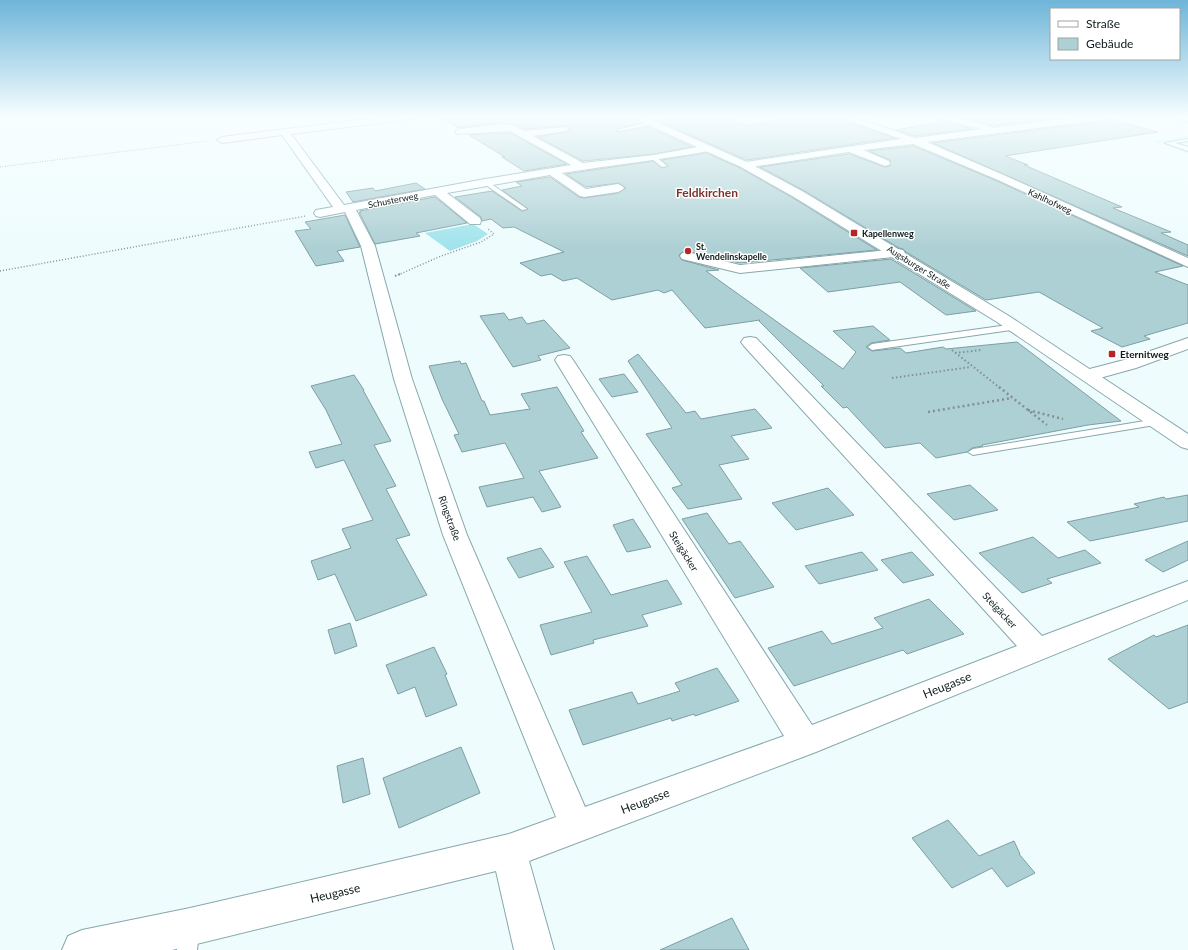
<svg xmlns="http://www.w3.org/2000/svg" width="1188" height="950" font-family="Lato,sans-serif">
<style>
.built{fill:#c9f7fd}
.green{fill:#a0e3ec}
.building{fill:#add0d4;stroke:#7d9ea2}
.lines{fill:none;stroke-linecap:round;stroke-linejoin:round}
.lane-casing{stroke:#86a8ac;stroke-width:2}
.street-casing{stroke:#86a8ac;stroke-width:2}
.secondary-casing{stroke:#86a8ac;stroke-width:2}
.path-far3{stroke:#839092;stroke-width:1;stroke-dasharray:1 1.5;stroke-linecap:butt}
.path-far2{stroke:#839092;stroke-width:1.5;stroke-dasharray:1 2;stroke-linecap:butt}
.path-far1{stroke:#839092;stroke-width:2;stroke-dasharray:1.5 2.5;stroke-linecap:butt}
.path{stroke:#839092;stroke-width:2.5;stroke-dasharray:2 3;stroke-linecap:butt}
.lane{fill:#fff;fill-rule:evenodd}
.street{fill:#fff;fill-rule:evenodd}
.secondary{fill:#fff;fill-rule:evenodd}
.poi-dot{fill:#b62628;stroke:#fff;stroke-width:1.5}
.labels{text-anchor:middle;dominant-baseline:central;stroke-width:3;stroke-linejoin:round;paint-order:stroke}
.far-street-label{font-size:9px;fill:#0d1a1b;stroke:#fff}
.far-poi-label{font-size:9px;font-weight:bold;fill:#0d1a1b;stroke:#fff;text-anchor:start}
.poi-label{font-size:10px;font-weight:bold;fill:#0d1a1b;stroke:#fff;text-anchor:start}
.street-label{font-size:10px;fill:#0d1a1b;stroke:#fff}
.far-district-label{font-size:12px;font-weight:bold;fill:#7b3430;stroke:#fff}
.near-street-label{font-size:12px;fill:#0d1a1b;stroke:#fff}
</style>
<rect width="100%" height="100%" fill="#eefcfe"/>
<path class="built" d="M 1188,136 L 1188,153 L 1153,141 Z"/>
<path class="green" d="M 473,224 L 488,234 L 477,241 L 450,251 L 425,233 Z"/>
<path class="building" d="M 439,116 L 612,116 L 621,120 L 632,119 L 641,123 L 617,129 L 616,130 L 618,132 L 648,127 L 692,147 L 654,154 L 583,161 L 538,137 L 566,132 L 570,129 L 566,126 L 524,129 L 515,125 L 504,123 L 458,128 Z
M 685,116 L 704,116 L 716,119 L 727,118 L 746,125 L 807,116 L 817,116 L 830,120 L 840,119 L 895,138 L 747,160 L 658,121 Z
M 975,116 L 1078,116 L 993,126 L 964,118 Z
M 1113,120 L 1158,132 L 1005,156 L 1028,165 L 1024,165 L 1122,207 L 1113,208 L 1171,232 L 1161,233 L 1188,245 L 1188,256 L 933,143 Z
M 944,121 L 973,129 L 915,136 L 896,130 Z
M 510,133 L 567,164 L 524,171 L 502,157 L 505,157 L 469,135 Z
M 913,146 L 997,181 L 1183,266 L 1155,272 L 1188,285 L 1188,323 L 1144,336 L 1150,339 L 1122,347 L 1091,331 L 1103,328 L 1039,292 L 986,300 L 906,252 L 903,249 L 899,248 L 803,190 L 760,167 L 849,154 L 885,167 L 890,166 L 890,160 L 869,151 Z
M 706,153 L 740,168 L 793,198 L 877,250 L 740,263 L 687,251 L 682,252 L 679,255 L 682,260 L 719,270 L 706,271 L 843,369 L 856,352 L 833,331 L 873,326 L 890,340 L 871,343 L 866,347 L 872,351 L 900,348 L 906,353 L 943,347 L 946,349 L 1017,342 L 1121,421 L 1088,425 L 982,445 L 983,446 L 972,448 L 967,452 L 936,458 L 920,443 L 885,448 L 847,407 L 843,408 L 821,386 L 824,386 L 759,321 L 760,320 L 705,328 L 672,290 L 664,293 L 658,290 L 612,300 L 577,278 L 563,281 L 551,274 L 541,276 L 520,263 L 564,252 L 514,227 L 503,228 L 491,219 L 482,221 L 481,217 L 455,197 L 492,191 L 522,211 L 528,209 L 502,190 L 522,186 L 516,182 L 550,177 L 579,197 L 584,198 L 618,193 L 626,188 L 619,183 L 586,187 L 566,174 L 653,161 L 662,168 L 668,166 L 662,160 Z
M 416,183 L 425,189 L 353,202 L 346,192 L 373,188 L 375,191 Z
M 435,197 L 467,223 L 416,233 L 420,236 L 375,244 L 359,212 L 361,212 L 360,211 Z
M 345,215 L 360,247 L 337,251 L 344,261 L 316,266 L 295,231 L 311,229 L 305,222 Z
M 891,259 L 976,311 L 946,315 L 900,282 L 828,292 L 800,268 Z
M 504,313 L 509,320 L 522,317 L 527,324 L 544,320 L 570,348 L 538,356 L 541,360 L 513,367 L 480,316 Z
M 638,354 L 686,413 L 695,411 L 701,419 L 755,409 L 772,428 L 731,436 L 749,459 L 719,465 L 742,499 L 688,509 L 672,488 L 682,485 L 646,434 L 672,428 L 628,361 Z
M 460,361 L 461,364 L 466,363 L 482,401 L 484,401 L 490,415 L 530,409 L 521,394 L 557,387 L 584,431 L 581,432 L 598,458 L 539,471 L 561,507 L 542,512 L 533,497 L 487,507 L 479,487 L 524,478 L 505,443 L 462,452 L 454,435 L 459,434 L 442,399 L 429,366 Z
M 624,374 L 638,392 L 612,397 L 599,379 Z
M 354,375 L 364,390 L 363,390 L 391,441 L 374,445 L 396,486 L 386,489 L 410,535 L 396,539 L 427,595 L 356,621 L 335,574 L 318,580 L 311,561 L 351,548 L 342,529 L 373,520 L 344,460 L 316,468 L 309,452 L 342,444 L 326,410 L 311,386 Z
M 970,485 L 998,510 L 954,520 L 927,494 Z
M 828,488 L 854,515 L 796,530 L 772,503 Z
M 1188,495 L 1188,521 L 1090,541 L 1067,522 L 1139,507 L 1134,504 L 1164,497 L 1166,499 Z
M 707,513 L 729,544 L 740,541 L 774,587 L 735,598 L 682,519 Z
M 633,519 L 651,547 L 627,552 L 613,525 Z
M 1033,537 L 1058,558 L 1085,550 L 1101,563 L 1047,579 L 1052,583 L 1022,593 L 979,553 Z
M 1188,541 L 1188,560 L 1163,572 L 1145,560 Z
M 541,548 L 554,567 L 519,578 L 507,558 Z
M 862,552 L 878,570 L 819,584 L 805,566 Z
M 912,552 L 934,575 L 903,583 L 881,560 Z
M 587,556 L 611,595 L 667,580 L 682,604 L 642,615 L 648,626 L 593,640 L 594,643 L 551,655 L 540,625 L 592,612 L 564,562 Z
M 929,599 L 964,634 L 907,654 L 903,650 L 794,686 L 768,648 L 822,631 L 832,644 L 883,628 L 874,618 Z
M 350,623 L 357,646 L 335,654 L 328,630 Z
M 1188,625 L 1188,702 L 1169,709 L 1108,659 L 1154,635 L 1156,637 Z
M 434,647 L 447,674 L 445,675 L 457,705 L 426,717 L 415,687 L 398,694 L 386,665 Z
M 717,668 L 739,701 L 695,716 L 694,714 L 672,721 L 671,718 L 583,745 L 569,710 L 632,692 L 638,704 L 680,691 L 675,683 Z
M 461,747 L 480,793 L 399,828 L 383,778 Z
M 363,758 L 370,794 L 343,803 L 337,766 Z
M 948,820 L 979,856 L 1014,841 L 1020,854 L 1019,854 L 1035,873 L 1007,887 L 992,868 L 952,888 L 912,838 Z
M 732,918 L 749,950 L 660,950 Z"/>
<g class="lines">
<g class="lane-casing">
<path id="lane" d="M 652,122 L 654,124 L 619,131 L 617,130 Z
M 1188,139 L 1188,141 L 1175,143 L 1188,147 L 1188,151 L 1165,143 Z
M 652,157 L 656,157 L 667,166 L 662,167 L 652,159 Z
M 483,181 L 487,181 L 527,209 L 522,210 L 483,183 Z
M 1015,324 L 1018,325 L 1019,327 L 1018,329 L 872,350 L 868,347 L 872,344 Z
M 1157,419 L 1161,420 L 1162,422 L 1161,424 L 973,455 L 968,452 L 973,449 Z
M 189,922 L 196,925 L 199,932 L 197,950 L 177,950 L 179,932 L 182,925 Z"/>
</g>
<g class="street-casing">
<path id="street" d="M 391,116 L 417,116 L 412,119 L 291,134 L 344,205 L 485,179 L 571,165 L 510,131 L 457,134 L 455,132 L 457,130 L 460,129 L 504,124 L 515,126 L 524,131 L 566,127 L 568,129 L 566,131 L 533,136 L 583,163 L 654,155 L 709,145 L 714,148 L 709,151 C 660,160 611,165 562,173 L 586,189 L 618,184 L 622,186 L 624,188 L 622,190 L 618,192 L 584,197 L 580,196 L 550,175 L 447,193 L 480,218 L 481,221 L 480,224 L 470,224 L 435,195 L 356,210 L 375,246 L 412,379 L 467,535 L 585,807 L 784,736 L 555,360 L 558,356 L 564,355 L 570,356 L 573,360 L 812,725 L 1017,646 L 744,346 L 741,342 L 744,338 L 750,337 L 756,338 L 1042,636 L 1188,581 L 1188,600 L 816,752 L 529,861 L 554,950 L 514,950 L 496,871 L 172,950 L 62,950 L 68,936 L 82,930 L 190,908 L 509,834 L 556,817 L 443,535 L 394,379 L 361,246 L 345,212 L 320,217 L 316,216 L 314,213 L 316,210 L 333,207 L 282,135 L 222,143 L 217,140 L 222,137 Z
M 840,116 L 852,116 L 915,138 L 981,129 L 938,118 L 937,116 L 951,116 L 990,126 L 992,128 L 1089,116 L 1114,116 L 1110,119 L 927,142 L 1006,176 L 1188,258 L 1188,267 L 998,180 L 913,144 L 863,150 L 889,161 L 890,163 L 889,165 L 885,166 L 849,152 L 745,168 L 740,165 L 745,162 L 901,139 L 841,118 Z
M 1174,116 L 1188,116 L 1188,122 L 1176,118 Z
M 898,249 L 903,250 L 905,253 L 903,256 L 740,273 L 682,259 L 680,256 L 682,253 L 687,252 L 740,265 Z
M 1188,338 L 1188,349 L 1136,368 L 1089,381 L 1082,379 L 1080,375 L 1082,371 L 1124,360 Z"/>
</g>
<g class="secondary-casing">
<path id="secondary" d="M 632,116 L 643,116 L 749,163 L 802,191 L 1009,316 L 1188,434 L 1188,449 L 1181,447 L 997,322 L 794,197 L 741,167 L 633,118 Z"/>
</g>
<path class="path-far3" d="M 0,167 L 207,141"/>
<path class="path-far2" d="M 0,271 L 306,216
M 398,275 L 441,256 L 481,242 L 494,234 L 488,229"/>
<path class="path-far1" d="M 395,276 L 400,274
M 952,350 L 1000,388
M 955,353 L 981,350
M 892,378 L 971,367"/>
<path class="path" d="M 999,387 L 1047,425
M 1028,410 L 1063,419
M 928,412 L 1012,398"/>
<use href="#lane" class="lane"/>
<use href="#street" class="street"/>
<use href="#secondary" class="secondary"/>
</g>
<linearGradient id="sky" x2="0" y2="1"><stop stop-color="#6eb5d9"/><stop offset="0.47" stop-color="#f7feff"/><stop offset="1" stop-color="#f7feff" stop-opacity="0"/></linearGradient>
<rect width="1188" height="249" fill="url(#sky)"/>
<g class="poi-dot">
<rect x="850" y="229" width="8" height="8" rx="2"/>
<circle cx="688" cy="251" r="4"/>
<rect x="1108" y="350" width="8" height="8" rx="2"/>
</g>
<g class="labels">
<g class="far-street-label">
<text transform="translate(393 200) rotate(-11)">Schusterweg</text>
<text transform="translate(1050 201) rotate(25)">Kahlhofweg</text>
<text transform="translate(919 267) rotate(32)">Augsburger Straße</text>
</g>
<g class="far-poi-label">
<text x="862" y="233">Kapellenweg</text>
<text x="696" y="246">St.<tspan x="696" dy="10">Wendelinskapelle</tspan></text>
</g>
<g class="poi-label">
<text x="1120" y="354">Eternitweg</text>
</g>
<g class="street-label">
<text transform="translate(450 518) rotate(70)">Ringstraße</text>
<text transform="translate(684 551) rotate(58)">Steigäcker</text>
<text transform="translate(1000 610) rotate(47)">Steigäcker</text>
</g>
<g class="far-district-label">
<text x="707" y="192">Feldkirchen</text>
</g>
<g class="near-street-label">
<text transform="translate(947 685) rotate(-22)">Heugasse</text>
<text transform="translate(645 801) rotate(-21)">Heugasse</text>
<text transform="translate(335 893) rotate(-13)">Heugasse</text>
</g>
</g>
<rect x="1050" y="8" width="130" height="52" fill="#ffffff" stroke="#9ea3a4"/>
<rect x="1058" y="21" width="20" height="6" fill="#ffffff" stroke="#9ea3a4"/>
<text x="1086" y="28" font-size="12" fill="#0d1a1b">Straße</text>
<rect x="1058" y="38" width="20" height="12" fill="#add0d4" stroke="#9ea3a4"/>
<text x="1086" y="48" font-size="12" fill="#0d1a1b">Gebäude</text>
</svg>
